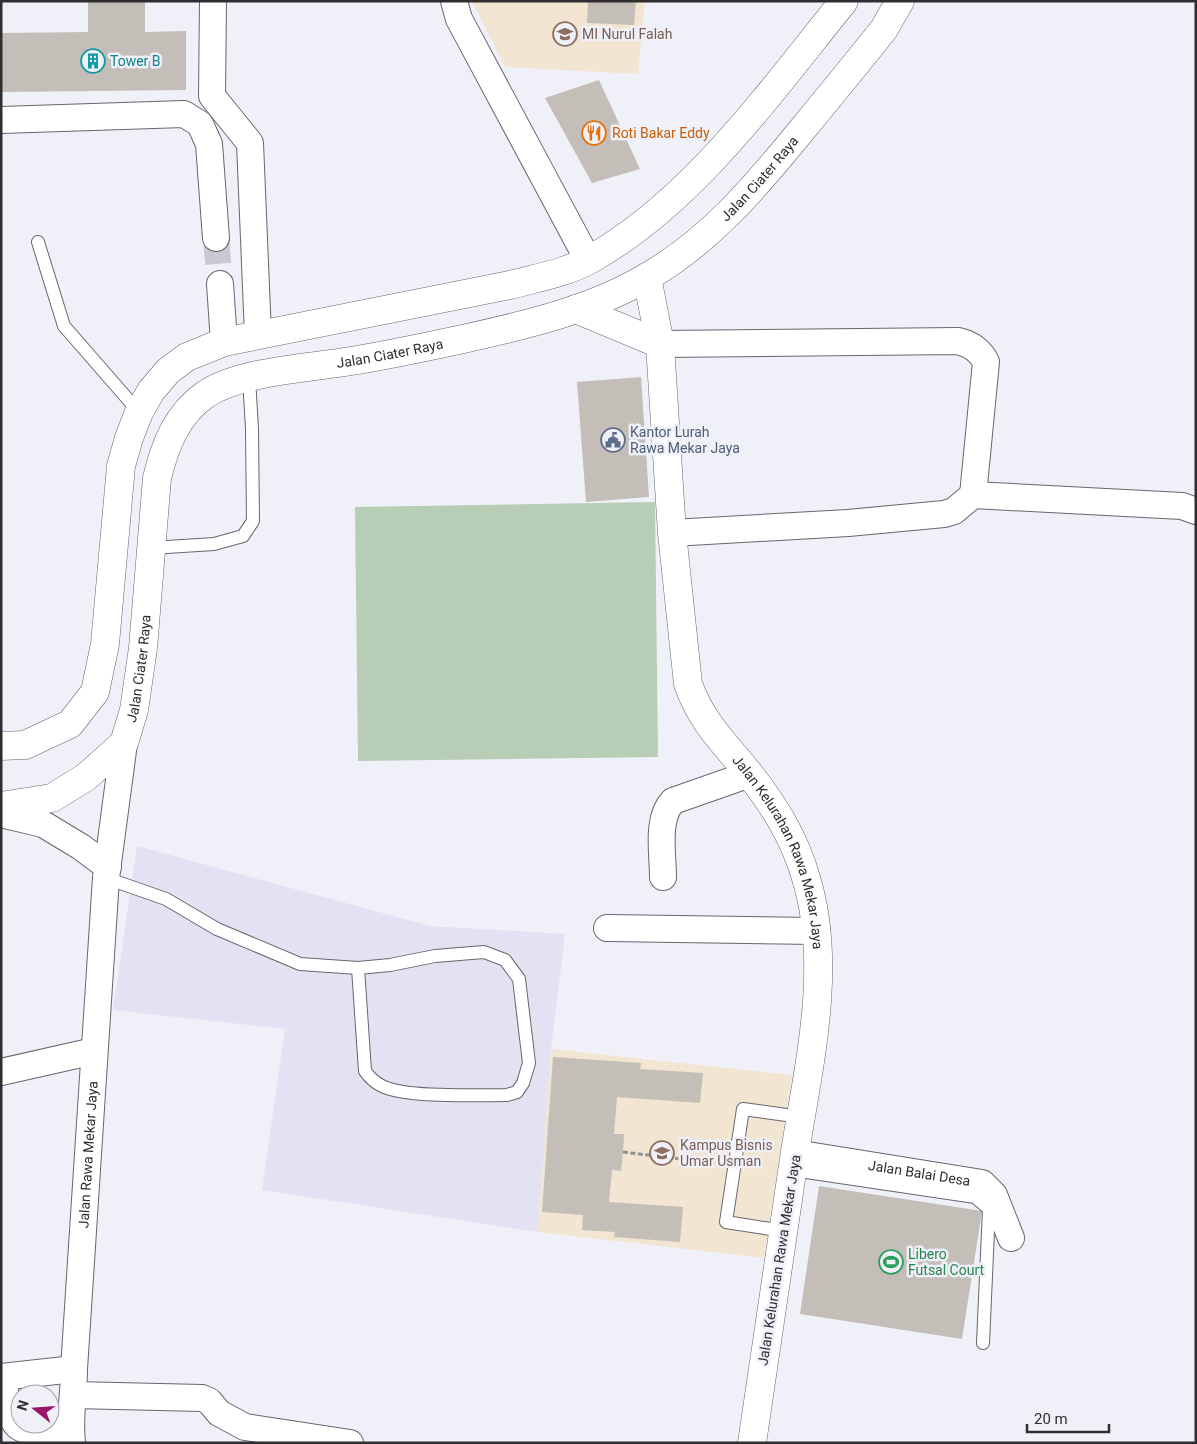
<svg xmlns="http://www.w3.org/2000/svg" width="1197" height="1444" font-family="Roboto,sans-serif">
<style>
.built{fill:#e2e2f2}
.education{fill:#f2e5d1}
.green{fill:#b7cdb5}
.building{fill:#c3beb7}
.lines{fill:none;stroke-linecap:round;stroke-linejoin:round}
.minor-tunnel{stroke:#c9c9d1;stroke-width:26;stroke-dasharray:26 13;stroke-linecap:butt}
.service-casing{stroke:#66666d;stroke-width:14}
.minor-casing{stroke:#66666d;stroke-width:28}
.tertiary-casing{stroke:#66666d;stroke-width:29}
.primary-casing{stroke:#66666d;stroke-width:29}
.path{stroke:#929298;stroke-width:3;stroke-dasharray:5 2.5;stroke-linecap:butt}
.service{stroke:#fff;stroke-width:12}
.minor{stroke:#fff;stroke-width:26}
.tertiary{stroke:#fff;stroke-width:28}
.primary{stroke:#fff;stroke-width:28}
.labels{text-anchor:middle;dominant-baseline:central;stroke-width:5;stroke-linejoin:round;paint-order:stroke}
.education-label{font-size:14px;fill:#785e54;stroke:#f0f0f9;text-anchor:start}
.culture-label{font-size:14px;fill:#0d838f;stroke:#f0f0f9;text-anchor:start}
.food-label{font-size:14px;fill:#c56008;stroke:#f0f0f9;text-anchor:start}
.street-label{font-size:14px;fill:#2e2e31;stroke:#f0f0f9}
.service-label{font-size:14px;fill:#4e5e75;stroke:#f0f0f9;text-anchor:start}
.leisure-label{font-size:14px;fill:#27864d;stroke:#f0f0f9;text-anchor:start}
</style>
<rect width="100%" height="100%" fill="#f0f0f9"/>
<path class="built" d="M 137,846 L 430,926 L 565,934 L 551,1049 L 538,1232 L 262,1190 L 285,1029 L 113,1010 Z"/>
<path class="education" d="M 472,1 L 645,1 L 638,74 L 505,67 Z
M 551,1049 L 792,1075 L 764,1258 L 538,1232 Z"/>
<path class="green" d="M 655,502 L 658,757 L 358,761 L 355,507 Z"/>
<path class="building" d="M 88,1 L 145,1 L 145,32 L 186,31 L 186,90 L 1,92 L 1,33 L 88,32 Z
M 588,1 L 636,1 L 634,25 L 587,23 Z
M 599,80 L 640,169 L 592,183 L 545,98 Z
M 641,377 L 649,497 L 586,502 L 577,382 Z
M 553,1057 L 641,1063 L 640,1069 L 703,1073 L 700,1103 L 617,1097 L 614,1134 L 624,1134 L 623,1152 L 621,1171 L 612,1170 L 609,1202 L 683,1207 L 680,1242 L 614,1237 L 615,1232 L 582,1230 L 583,1215 L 542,1212 Z
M 819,1186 L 982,1211 L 962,1339 L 800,1314 Z"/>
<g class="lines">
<path class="minor-tunnel" d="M 216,238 L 220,284"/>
<g class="service-casing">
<path id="service" d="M 38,242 L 64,326 L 139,412
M 151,548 L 214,544 L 243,536 L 253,521 L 252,429 L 249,378
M 106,878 L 166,899 L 217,929 L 300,964 L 358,968 L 390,965 L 435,956 L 484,952 L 505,960 L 519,979 L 529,1063 L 523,1083 L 517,1092 L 507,1095 C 477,1095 406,1098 382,1086 C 374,1082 369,1077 365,1071 L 358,968
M 793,1170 L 975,1197 L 989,1209 L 983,1343
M 783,1231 L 726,1222 L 743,1109 L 801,1117"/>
</g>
<g class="minor-casing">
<g id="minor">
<path d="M 213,1 L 212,96 L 250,143 L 258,335"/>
<path d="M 454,1 L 459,19 L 588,260"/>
<path d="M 1,120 L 184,114 L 200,124 L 209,144 L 216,238"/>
<path d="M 220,284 L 224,342"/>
<path d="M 660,344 L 958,341 C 971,344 980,350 986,362 L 973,495 L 1182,506 L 1196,511"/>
<path d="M 672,533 L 848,523 L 944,514 L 954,511 L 973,495"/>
<path d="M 1,814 L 43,824 L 81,847 L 108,867"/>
<path d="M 663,877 C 663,854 656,818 673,801 L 750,774"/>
<path d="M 607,928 L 817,931"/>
<path d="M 1,1072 L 94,1051"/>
<path id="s1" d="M 795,1153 L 982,1183 L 994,1195 L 1011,1238"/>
<path d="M 1,1377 L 74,1369"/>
<path d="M 2,1377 C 13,1433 12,1436 70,1428"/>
<path d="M 74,1395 L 202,1398 L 209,1401 L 219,1413 L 245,1427 L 350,1443"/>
<path id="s2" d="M 72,1443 C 69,1418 74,1394 74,1369 L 106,878 L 124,743"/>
</g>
</g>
<g class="tertiary-casing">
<g id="tertiary">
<path id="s3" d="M 647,277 L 660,344 L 672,533 L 688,684 C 703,725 725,743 751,776 C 775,807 795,839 806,878 C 833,966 809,1063 795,1152 C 780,1249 766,1346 752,1443"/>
</g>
</g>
<g class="primary-casing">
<g id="primary">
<path d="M 576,309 L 660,344"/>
<path d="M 1,746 L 25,745 L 70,724 L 95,692 L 105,644 L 121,466 L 129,438 L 139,412 L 151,391 L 168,371 L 187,357 L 224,342 L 510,285 C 536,278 566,273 589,260 C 692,203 771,91 844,1"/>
<path id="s4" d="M 1,806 L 52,798 L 86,777 L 124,743 L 134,710 L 143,648 L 157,478 C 165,445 177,414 206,394 C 241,371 309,368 351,361 C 389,355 426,347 463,339 C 526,325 591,310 647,277 C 710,241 756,186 801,131 C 829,97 857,63 884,29 L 900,1"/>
</g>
</g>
<path class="path" d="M 623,1152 L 714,1163"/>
<use href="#service" class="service"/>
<use href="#minor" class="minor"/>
<use href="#tertiary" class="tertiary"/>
<use href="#primary" class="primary"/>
</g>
<defs>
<g id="school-ring" transform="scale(1.25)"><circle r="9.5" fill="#f0f0f9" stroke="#8d6e63" stroke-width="1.5"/><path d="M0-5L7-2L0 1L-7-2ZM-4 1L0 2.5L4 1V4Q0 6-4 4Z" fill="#8d6e63"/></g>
<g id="building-ring" transform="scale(1.25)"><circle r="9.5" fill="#f0f0f9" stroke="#0f9aa8" stroke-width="1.5"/><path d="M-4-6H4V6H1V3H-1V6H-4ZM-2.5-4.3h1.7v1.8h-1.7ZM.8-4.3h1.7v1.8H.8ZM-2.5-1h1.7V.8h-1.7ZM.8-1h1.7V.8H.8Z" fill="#0f9aa8"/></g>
<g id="restaurant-ring" transform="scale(1.25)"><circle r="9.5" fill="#f0f0f9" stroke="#e8710a" stroke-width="1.5"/><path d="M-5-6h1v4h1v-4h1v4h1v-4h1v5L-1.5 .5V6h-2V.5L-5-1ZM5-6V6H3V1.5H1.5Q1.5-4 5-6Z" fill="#e8710a"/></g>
<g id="civic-ring" transform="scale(1.25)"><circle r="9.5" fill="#f0f0f9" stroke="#5c6f8a" stroke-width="1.5"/><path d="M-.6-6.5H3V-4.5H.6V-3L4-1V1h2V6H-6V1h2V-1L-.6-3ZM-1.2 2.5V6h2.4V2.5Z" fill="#5c6f8a"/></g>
<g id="university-ring" transform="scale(1.25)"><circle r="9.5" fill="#f0f0f9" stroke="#8d6e63" stroke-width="1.5"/><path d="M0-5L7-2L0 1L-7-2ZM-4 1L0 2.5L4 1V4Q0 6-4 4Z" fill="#8d6e63"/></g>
<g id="stadium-ring" transform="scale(1.25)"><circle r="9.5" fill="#f0f0f9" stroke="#2e9e5b" stroke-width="1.5"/><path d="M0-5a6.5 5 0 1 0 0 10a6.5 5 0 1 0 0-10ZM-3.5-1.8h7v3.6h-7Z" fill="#2e9e5b"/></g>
</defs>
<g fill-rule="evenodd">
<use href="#school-ring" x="565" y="34"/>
<use href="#building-ring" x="93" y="61"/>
<use href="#restaurant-ring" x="594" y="133"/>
<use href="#civic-ring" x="613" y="440"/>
<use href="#university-ring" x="662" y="1153"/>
<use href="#stadium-ring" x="891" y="1262"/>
</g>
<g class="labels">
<g class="education-label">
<text x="582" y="34">MI Nurul Falah</text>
<text x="680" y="1145">Kampus Bisnis<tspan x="680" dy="16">Umar Usman</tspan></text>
</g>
<g class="culture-label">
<text x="110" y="61">Tower B</text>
</g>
<g class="food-label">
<text x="612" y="133">Roti Bakar Eddy</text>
</g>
<g class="street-label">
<text stroke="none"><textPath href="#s4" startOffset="1119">Jalan Ciater Raya</textPath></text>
<text stroke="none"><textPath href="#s4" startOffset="699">Jalan Ciater Raya</textPath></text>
<text stroke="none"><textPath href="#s4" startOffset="219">Jalan Ciater Raya</textPath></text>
<text stroke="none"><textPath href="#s3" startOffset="604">Jalan Kelurahan Rawa Mekar Jaya</textPath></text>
<text stroke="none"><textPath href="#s2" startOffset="289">Jalan Rawa Mekar Jaya</textPath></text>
<text stroke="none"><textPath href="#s1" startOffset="126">Jalan Balai Desa</textPath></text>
<text transform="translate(779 1260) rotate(-81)">Jalan Kelurahan Rawa Mekar Jaya</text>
</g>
<g class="service-label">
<text x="630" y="432">Kantor Lurah<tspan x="630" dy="16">Rawa Mekar Jaya</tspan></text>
</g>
<g class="leisure-label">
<text x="908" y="1254">Libero<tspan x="908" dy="16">Futsal Court</tspan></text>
</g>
</g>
<rect width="1197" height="1444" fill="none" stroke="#2e2e31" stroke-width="5"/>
<g transform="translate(35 1409) rotate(287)"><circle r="24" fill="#f0f0f9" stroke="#a2a2a9"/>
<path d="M0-4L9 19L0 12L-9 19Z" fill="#9a1467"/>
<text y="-8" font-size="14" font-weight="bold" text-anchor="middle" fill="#2e2e31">N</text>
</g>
<path d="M1027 1424v8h82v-8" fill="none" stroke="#2e2e31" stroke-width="2.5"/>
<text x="1034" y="1424" font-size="15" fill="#2e2e31" stroke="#f0f0f9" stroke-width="4" paint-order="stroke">20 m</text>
</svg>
